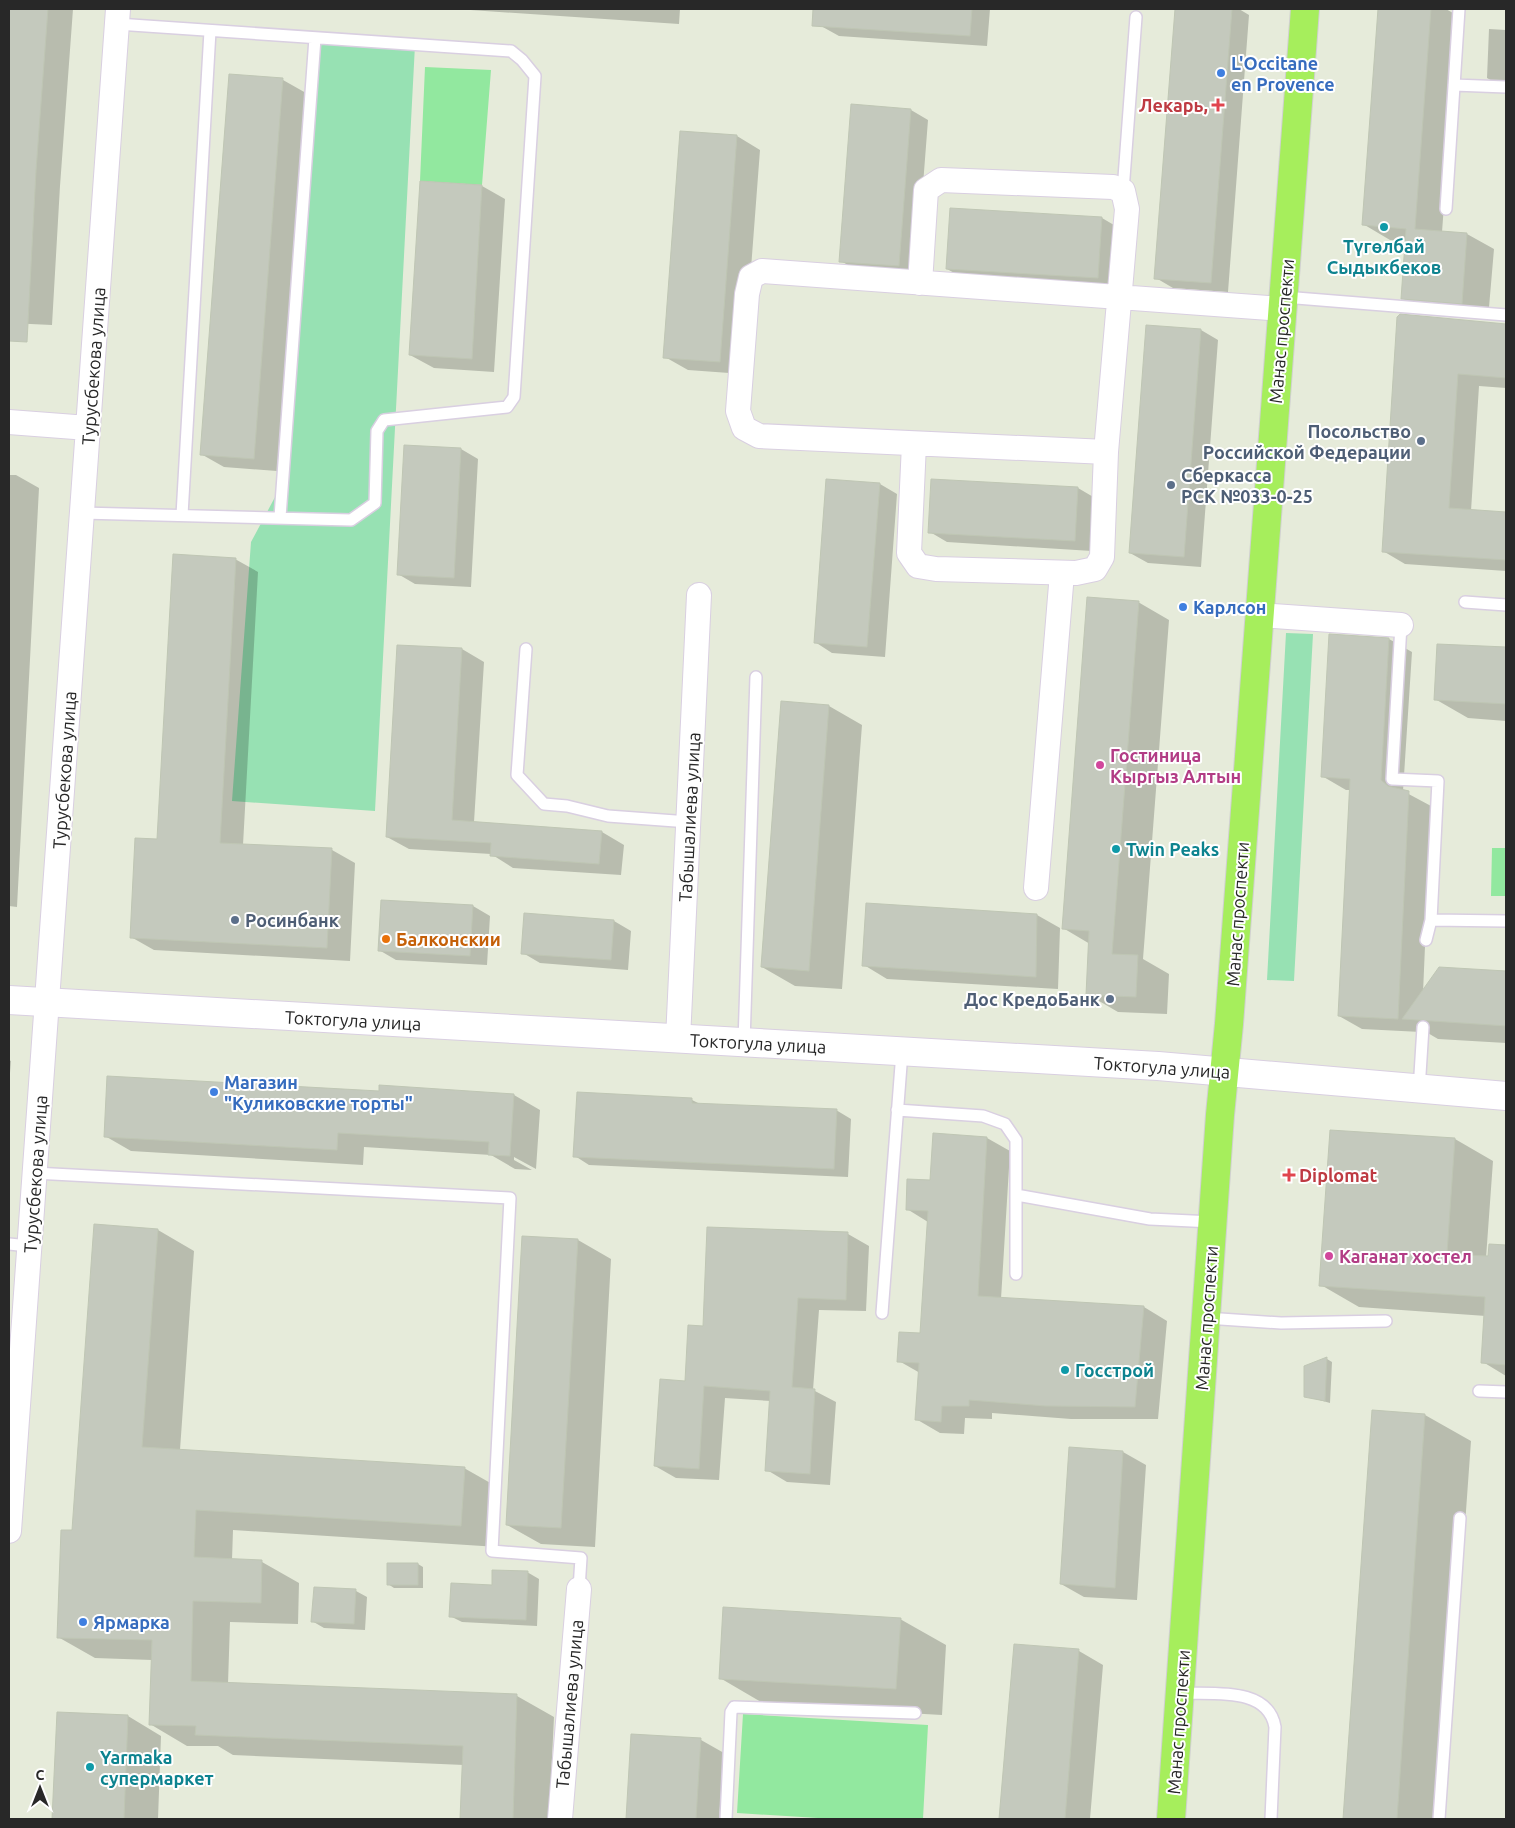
<svg xmlns="http://www.w3.org/2000/svg" width="1515" height="1828" font-family="Ubuntu,sans-serif">
<style>
.green{fill:#97e1b3}
.pitch{fill:#92e89f}
.shadow{fill:#0003}
.building{fill:#c4c9bd;stroke:#bfc6b4}
.lines{fill:none;stroke-linecap:round;stroke-linejoin:round}
.service-casing{stroke:#d9cfe1;stroke-width:14}
.minor-casing{stroke:#d9cfe1;stroke-width:26}
.secondary-casing{stroke:#d9cfe1;stroke-width:30}
.primary-casing{stroke:#d0d0d0;stroke-width:30}
.service{stroke:#fff;stroke-width:11}
.minor{stroke:#fff;stroke-width:24}
.secondary{stroke:#fff;stroke-width:28}
.primary{stroke:#a6ee5c;stroke-width:28}
.shop-dot{fill:#3f7fe0;stroke:#fff;stroke-width:2}
.health-dot{fill:#e0444e;stroke:#fff;stroke-width:2}
.culture-dot{fill:#0f9aa8;stroke:#fff;stroke-width:2}
.service-dot{fill:#5c6f8a;stroke:#fff;stroke-width:2}
.hotel-dot{fill:#d1479c;stroke:#fff;stroke-width:2}
.food-dot{fill:#e8710a;stroke:#fff;stroke-width:2}
.labels{text-anchor:middle;dominant-baseline:central;stroke-width:4;stroke-linejoin:round;paint-order:stroke}
.shop-label{font-size:18px;font-weight:bold;fill:#366cbe;stroke:#fff;text-anchor:start}
.health-label{font-size:18px;font-weight:bold;fill:#be3a42;stroke:#fff;text-anchor:end}
.culture-label{font-size:18px;font-weight:bold;fill:#0d838f;stroke:#fff;text-anchor:start}
.street-label{font-size:18px;fill:#282828;stroke:#fff}
.service-label{font-size:18px;font-weight:bold;fill:#4e5e75;stroke:#fff;text-anchor:end}
.hotel-label{font-size:18px;font-weight:bold;fill:#b23c85;stroke:#fff;text-anchor:start}
.food-label{font-size:18px;font-weight:bold;fill:#c56008;stroke:#fff;text-anchor:start}
</style>
<rect width="100%" height="100%" fill="#e6ebda"/>
<path class="green" d="M 315,38 L 415,45 L 375,811 L 232,801 L 251,542 L 282,484 Z
M 1286,633 L 1313,634 L 1294,981 L 1267,980 Z"/>
<path class="pitch" d="M 425,67 L 491,70 L 482,185 L 420,181 Z
M 1492,848 L 1506,848 L 1506,896 L 1491,896 Z
M 743,1714 L 928,1725 L 923,1819 L 834,1819 L 737,1813 Z"/>
<path class="shadow" d="M 9,9 L 73,9 L 60,186 L 52,325 L 9,323 Z
M 456,9 L 680,9 L 679,24 Z
M 822,9 L 990,9 L 987,46 L 839,36 L 821,26 Z
M 1176,9 L 1239,9 L 1249,15 L 1228,292 L 1173,288 L 1156,278 Z
M 1379,9 L 1446,9 L 1458,16 L 1442,232 L 1467,234 L 1494,249 L 1488,319 L 1429,314 L 1402,298 L 1406,241 L 1390,240 L 1363,224 Z
M 1489,29 L 1506,30 L 1506,89 L 1487,78 Z
M 283,80 L 306,93 L 277,471 L 224,467 L 201,454 Z
M 911,110 L 928,120 L 916,276 L 858,271 L 841,261 Z
M 681,132 L 737,136 L 760,150 L 743,374 L 688,370 L 665,357 Z
M 482,186 L 505,199 L 494,372 L 434,368 L 410,355 Z
M 1102,218 L 1119,228 L 1115,287 L 965,279 L 947,269 Z
M 1400,315 L 1506,325 L 1506,388 L 1479,386 L 1471,511 L 1506,514 L 1506,571 L 1405,564 L 1383,551 Z
M 1148,326 L 1201,330 L 1218,340 L 1201,567 L 1148,563 L 1130,553 Z
M 461,449 L 478,459 L 471,587 L 415,584 L 398,574 Z
M 9,475 L 16,475 L 39,488 L 17,907 L 9,906 Z
M 880,484 L 897,494 L 885,657 L 832,653 L 815,642 Z
M 1078,488 L 1095,498 L 1092,551 L 947,542 L 930,532 Z
M 235,559 L 258,572 L 243,845 L 332,850 L 355,863 L 350,961 L 154,950 L 131,937 Z
M 1138,602 L 1169,620 L 1143,959 L 1169,974 L 1167,1014 L 1118,1012 L 1087,994 L 1090,944 L 1063,928 Z
M 1389,639 L 1412,652 L 1403,791 L 1431,806 L 1423,993 L 1439,969 L 1506,972 L 1506,1043 L 1438,1039 L 1421,1029 L 1421,1032 L 1362,1029 L 1339,1016 L 1350,790 L 1346,790 L 1322,776 Z
M 1438,645 L 1506,649 L 1506,721 L 1468,718 L 1435,699 Z
M 462,649 L 484,662 L 474,822 L 602,832 L 624,845 L 621,875 L 513,868 L 491,854 L 409,849 L 387,837 Z
M 782,703 L 829,706 L 862,725 L 842,989 L 795,986 L 762,967 Z
M 473,906 L 490,916 L 487,965 L 396,960 L 379,950 Z
M 526,914 L 614,921 L 631,931 L 628,970 L 540,963 L 523,953 Z
M 1037,915 L 1060,928 L 1058,989 L 887,979 L 864,965 Z
M 9,1060 L 11,1061 L 9,1085 Z
M 380,1093 L 514,1095 L 540,1110 L 536,1169 L 514,1157 L 514,1160 L 532,1170 L 515,1169 L 491,1155 L 364,1147 L 363,1165 L 131,1151 L 105,1136 Z
M 692,1100 L 700,1104 L 836,1110 L 851,1119 L 848,1177 L 589,1165 L 575,1156 Z
M 934,1135 L 987,1138 L 1010,1151 L 1001,1299 L 1144,1307 L 1167,1321 L 1158,1419 L 1071,1419 L 992,1413 L 992,1419 L 965,1418 L 964,1434 L 940,1433 L 916,1419 L 920,1373 L 899,1361 L 921,1335 L 928,1222 L 907,1209 L 931,1182 Z
M 1455,1139 L 1493,1161 L 1486,1258 L 1506,1259 L 1506,1376 L 1483,1362 L 1486,1316 L 1359,1307 L 1321,1285 Z
M 708,1228 L 848,1234 L 869,1246 L 866,1311 L 819,1310 L 813,1390 L 836,1402 L 830,1485 L 787,1482 L 767,1470 L 771,1401 L 725,1398 L 719,1480 L 676,1478 L 655,1466 L 704,1327 Z
M 158,1230 L 194,1251 L 180,1450 L 464,1468 L 501,1489 L 498,1547 L 233,1530 L 232,1560 L 262,1562 L 299,1583 L 298,1624 L 230,1622 L 228,1684 L 517,1696 L 554,1717 L 549,1819 L 461,1819 L 464,1765 L 233,1755 L 218,1746 L 187,1746 L 150,1724 L 152,1660 L 95,1658 L 58,1637 L 73,1532 Z
M 524,1237 L 578,1240 L 611,1259 L 595,1547 L 541,1544 L 507,1525 Z
M 1327,1359 L 1332,1362 L 1330,1403 L 1305,1396 Z
M 1373,1411 L 1425,1415 L 1471,1441 L 1444,1819 L 1344,1819 Z
M 1070,1448 L 1123,1452 L 1146,1465 L 1137,1600 L 1084,1597 L 1061,1584 Z
M 418,1564 L 423,1567 L 423,1588 L 394,1588 L 388,1584 Z
M 527,1572 L 539,1579 L 537,1626 L 462,1622 L 450,1616 Z
M 356,1591 L 367,1597 L 365,1630 L 324,1628 L 312,1621 Z
M 900,1619 L 946,1645 L 942,1715 L 766,1705 L 720,1678 Z
M 1015,1645 L 1079,1651 L 1103,1665 L 1090,1819 L 1000,1819 Z
M 59,1713 L 128,1716 L 161,1736 L 158,1819 L 54,1819 Z
M 632,1735 L 701,1740 L 724,1753 L 719,1819 L 627,1819 Z"/>
<path class="building" d="M 9,9 L 48,9 L 36,171 L 27,342 L 9,341 Z
M 813,9 L 972,9 L 970,36 L 812,26 Z
M 1175,9 L 1232,9 L 1211,283 L 1154,279 Z
M 1378,9 L 1431,9 L 1415,229 L 1467,233 L 1462,304 L 1401,299 L 1406,229 L 1362,225 Z
M 229,74 L 283,78 L 254,459 L 200,455 Z
M 851,104 L 911,109 L 899,266 L 839,262 Z
M 680,131 L 737,135 L 720,362 L 663,358 Z
M 420,181 L 482,185 L 472,359 L 409,355 Z
M 950,208 L 1102,217 L 1098,278 L 946,269 Z
M 1400,314 L 1506,324 L 1506,378 L 1458,374 L 1449,508 L 1506,512 L 1506,560 L 1382,552 L 1397,317 Z
M 1146,325 L 1201,329 L 1184,557 L 1129,553 Z
M 404,445 L 461,448 L 454,578 L 397,575 Z
M 826,479 L 880,483 L 867,647 L 814,643 Z
M 931,479 L 1078,487 L 1075,541 L 928,533 Z
M 173,554 L 236,558 L 220,843 L 332,848 L 327,948 L 130,938 L 135,838 L 157,839 Z
M 1087,597 L 1139,601 L 1112,954 L 1138,955 L 1136,997 L 1086,995 L 1089,931 L 1062,929 Z
M 1329,634 L 1389,638 L 1381,780 L 1388,786 L 1409,791 L 1398,1019 L 1338,1016 L 1350,779 L 1321,777 Z
M 1437,644 L 1506,647 L 1506,704 L 1434,700 Z
M 397,645 L 462,648 L 452,820 L 602,831 L 599,864 L 490,856 L 491,843 L 386,837 Z
M 781,701 L 829,705 L 809,971 L 761,967 Z
M 381,900 L 473,905 L 470,956 L 378,951 Z
M 866,903 L 1037,914 L 1036,977 L 862,966 Z
M 524,913 L 614,920 L 611,960 L 521,954 Z
M 1439,967 L 1506,971 L 1506,1026 L 1402,1019 Z
M 107,1076 L 379,1091 L 379,1085 L 514,1094 L 510,1156 L 488,1155 L 489,1142 L 338,1133 L 337,1150 L 104,1137 Z
M 577,1092 L 692,1098 L 692,1103 L 837,1109 L 834,1169 L 573,1157 Z
M 1330,1130 L 1455,1138 L 1447,1254 L 1488,1256 L 1489,1244 L 1506,1245 L 1506,1365 L 1481,1363 L 1485,1297 L 1319,1286 Z
M 933,1133 L 987,1137 L 978,1296 L 1144,1306 L 1135,1407 L 1046,1406 L 969,1400 L 969,1406 L 942,1406 L 941,1422 L 915,1420 L 919,1363 L 897,1362 L 899,1332 L 920,1333 L 928,1211 L 906,1210 L 907,1179 L 930,1180 Z
M 94,1224 L 158,1229 L 142,1447 L 465,1467 L 461,1526 L 196,1510 L 194,1557 L 262,1560 L 261,1603 L 193,1601 L 191,1681 L 517,1694 L 513,1819 L 460,1819 L 463,1746 L 195,1735 L 196,1726 L 149,1725 L 152,1640 L 57,1638 L 61,1530 L 72,1530 Z
M 707,1227 L 848,1232 L 846,1300 L 798,1298 L 792,1387 L 815,1389 L 810,1474 L 765,1471 L 770,1391 L 704,1386 L 699,1469 L 654,1466 L 660,1379 L 685,1381 L 688,1325 L 703,1326 Z
M 522,1236 L 578,1239 L 561,1528 L 506,1525 Z
M 1327,1357 L 1325,1401 L 1304,1397 L 1304,1366 Z
M 1372,1410 L 1425,1414 L 1397,1819 L 1343,1819 Z
M 1069,1447 L 1123,1451 L 1115,1588 L 1060,1584 Z
M 387,1563 L 418,1563 L 418,1585 L 387,1585 Z
M 492,1570 L 528,1571 L 526,1620 L 449,1617 L 451,1583 L 492,1585 Z
M 314,1587 L 356,1589 L 354,1624 L 311,1622 Z
M 723,1607 L 901,1618 L 896,1689 L 719,1679 Z
M 1014,1644 L 1079,1649 L 1065,1819 L 999,1819 Z
M 57,1712 L 128,1715 L 124,1819 L 52,1819 Z
M 631,1734 L 701,1738 L 696,1819 L 626,1819 Z"/>
<g class="lines">
<g class="service-casing">
<path id="service" d="M 1454,85 L 1506,87
M 1123,191 L 1136,17
M 1446,209 L 1459,9
M 1284,297 L 1506,315
M 82,513 L 351,520 L 375,503 L 377,431 L 384,420 L 507,407 L 514,397 L 535,76 L 522,60 L 511,51 L 117,24
M 182,515 L 210,31
M 280,517 L 315,38
M 1465,602 L 1506,605
M 1401,625 L 1392,779 L 1438,781 L 1431,920 L 1426,940
M 526,649 L 517,775 L 544,804 L 567,806 L 608,816 L 689,822
M 1431,920 L 1506,921
M 744,1042 L 756,677
M 1419,1090 L 1423,1027
M 897,1110 L 983,1116 L 1005,1124 L 1016,1140 L 1016,1274
M 34,1173 L 510,1198 L 492,1551 L 581,1558 L 579,1589
M 1016,1195 L 1150,1219 L 1213,1222
M 9,1244 L 29,1246
M 882,1313 L 902,1052
M 1206,1318 L 1281,1323 L 1386,1321
M 1479,1391 L 1506,1392
M 1180,1693 C 1212,1695 1268,1686 1275,1727 L 1271,1819
M 726,1819 L 731,1712 L 734,1707 L 915,1713
M 1439,1819 L 1460,1518"/>
</g>
<g class="minor-casing">
<path id="minor" d="M 920,283 L 926,190 L 941,180 L 1113,187 L 1123,191 L 1127,209 L 1106,452
M 9,422 L 88,428
M 914,444 L 909,553 L 918,566 L 936,569 L 1076,573 L 1095,569 L 1102,557 L 1106,452 L 759,436 L 744,428 L 738,411 L 747,294 L 751,277 L 762,271 L 1283,309
M 1260,615 L 1401,625
M 1036,888 L 1062,573
M 678,1039 L 699,595
M 9,1531 L 118,9
M 560,1819 L 579,1589"/>
</g>
<g class="secondary-casing">
<path id="secondary" d="M 9,1000 L 1158,1066 L 1506,1096"/>
</g>
<g class="primary-casing">
<path id="primary" d="M 1171,1819 L 1220,1115 L 1229,1024 L 1305,9"/>
</g>
<use href="#service" class="service"/>
<use href="#minor" class="minor"/>
<use href="#secondary" class="secondary"/>
<use href="#primary" class="primary"/>
</g>
<g class="shop-dot">
<circle cx="1221" cy="73" r="5"/>
<circle cx="1183" cy="607" r="5"/>
<circle cx="214" cy="1092" r="5"/>
<circle cx="83" cy="1622" r="5"/>
</g>
<g class="health-dot">
<path d="M1215.5 97.5h5v5h5v5h-5v5h-5v-5h-5v-5h5z"/>
<path d="M1286.5 1167.5h5v5h5v5h-5v5h-5v-5h-5v-5h5z"/>
</g>
<g class="culture-dot">
<circle cx="1384" cy="227" r="5"/>
<circle cx="1116" cy="849" r="5"/>
<circle cx="1065" cy="1370" r="5"/>
<circle cx="90" cy="1767" r="5"/>
</g>
<g class="service-dot">
<circle cx="1421" cy="441" r="5"/>
<circle cx="1171" cy="485" r="5"/>
<circle cx="235" cy="920" r="5"/>
<circle cx="1110" cy="999" r="5"/>
</g>
<g class="hotel-dot">
<circle cx="1100" cy="765" r="5"/>
<circle cx="1329" cy="1256" r="5"/>
</g>
<circle class="food-dot" cx="386" cy="939" r="5"/>
<g class="labels">
<g class="shop-label">
<text x="1231" y="63">L'Occitane<tspan x="1231" dy="21">en Provence</tspan></text>
<text x="1193" y="607">Карлсон</text>
<text x="224" y="1082">Магазин<tspan x="224" dy="21">"Куликовские торты"</tspan></text>
<text x="93" y="1622">Ярмарка</text>
</g>
<g class="health-label">
<text x="1208" y="105">Лекарь,</text>
<text x="1299" y="1175" text-anchor="start">Diplomat</text>
</g>
<g class="culture-label">
<text x="1384" y="246" text-anchor="middle">Түгөлбай<tspan x="1384" dy="21">Сыдыкбеков</tspan></text>
<text x="1126" y="849">Twin Peaks</text>
<text x="1075" y="1370">Госстрой</text>
<text x="100" y="1757">Yarmaka<tspan x="100" dy="21">супермаркет</tspan></text>
</g>
<g class="street-label">
<text transform="translate(1281 331) rotate(-85)">Манас проспекти</text>
<text transform="translate(93 366) rotate(-86)">Турусбекова улица</text>
<text transform="translate(64 770) rotate(-86)">Турусбекова улица</text>
<text transform="translate(689 817) rotate(-87)">Табышалиева улица</text>
<text transform="translate(1237 914) rotate(-86)">Манас проспекти</text>
<text transform="translate(353 1020) rotate(3)">Токтогула улица</text>
<text transform="translate(758 1043) rotate(3)">Токтогула улица</text>
<text transform="translate(1162 1067) rotate(4)">Токтогула улица</text>
<text transform="translate(35 1174) rotate(-86)">Турусбекова улица</text>
<text transform="translate(1206 1318) rotate(-86)">Манас проспекти</text>
<text transform="translate(569 1704) rotate(-85)">Табышалиева улица</text>
<text transform="translate(1178 1722) rotate(-86)">Манас проспекти</text>
</g>
<g class="service-label">
<text x="1411" y="431">Посольство<tspan x="1411" dy="21">Российской Федерации</tspan></text>
<text x="1181" y="475" text-anchor="start">Сберкасса<tspan x="1181" dy="21">РСК №033-0-25</tspan></text>
<text x="245" y="920" text-anchor="start">Росинбанк</text>
<text x="1100" y="999">Дос КредоБанк</text>
</g>
<g class="hotel-label">
<text x="1110" y="755">Гостиница<tspan x="1110" dy="21">Кыргыз Алтын</tspan></text>
<text x="1339" y="1256">Каганат хостел</text>
</g>
<g class="food-label">
<text x="396" y="939">Балконскии</text>
</g>
</g>
<rect width="1515" height="1828" fill="none" stroke="#282828" stroke-width="20"/>
<g transform="translate(40 1788)" stroke="#ffffff" stroke-width="4" paint-order="stroke">
<path d="M0-4L9 19L0 12L-9 19Z" fill="#282828"/>
<text y="-8" font-size="14" font-weight="bold" text-anchor="middle" fill="#282828">С</text>
</g>
</svg>
